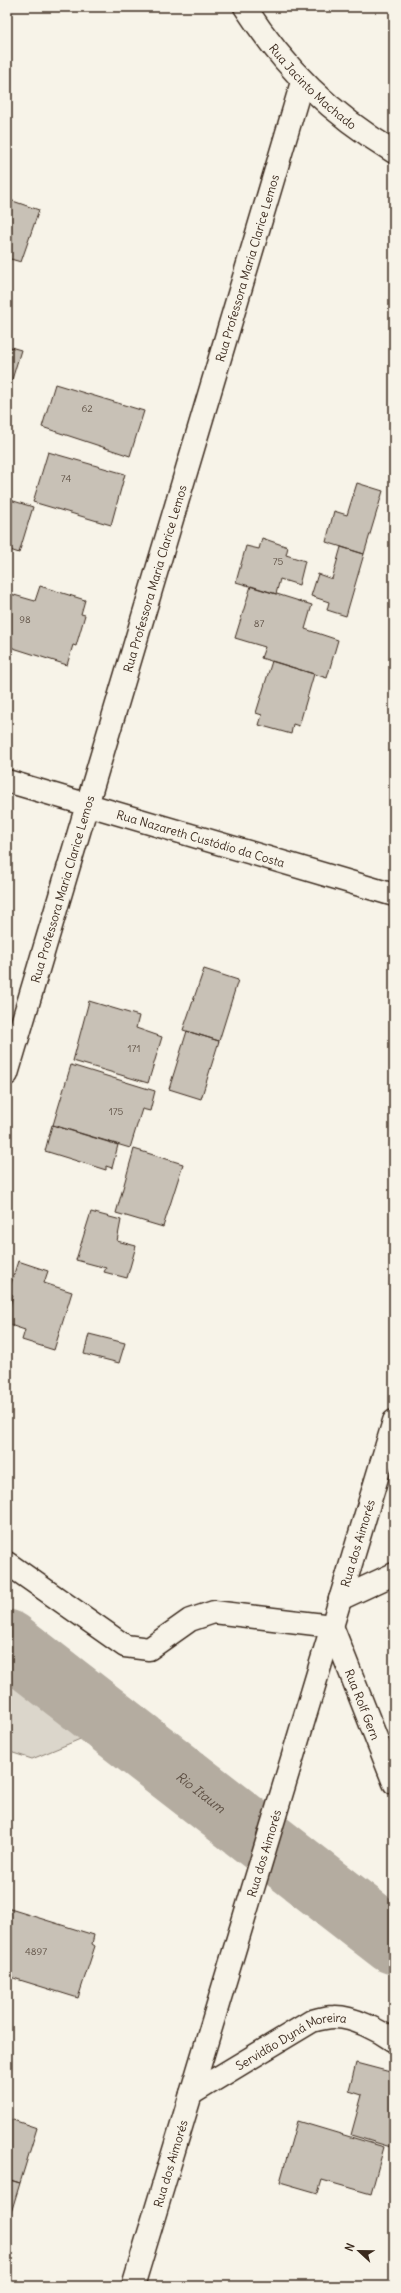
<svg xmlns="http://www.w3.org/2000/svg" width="401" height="2293" font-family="Delius,sans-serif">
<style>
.green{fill:#dbd6cb;stroke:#8b8074}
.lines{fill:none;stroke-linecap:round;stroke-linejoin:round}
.river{stroke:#b4aca0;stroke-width:65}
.building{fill:#c8c1b6;stroke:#3b2a1e}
.street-casing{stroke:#3b2a1e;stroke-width:25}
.secondary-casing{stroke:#3b2a1e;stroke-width:25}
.street{stroke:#f7f3e8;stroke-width:22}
.secondary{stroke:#f7f3e8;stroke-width:22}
.labels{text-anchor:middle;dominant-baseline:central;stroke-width:3.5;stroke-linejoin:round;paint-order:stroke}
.number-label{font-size:10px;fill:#5e5044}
.street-label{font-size:12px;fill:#3b2a1e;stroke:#f7f3e8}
.water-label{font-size:13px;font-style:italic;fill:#5f5145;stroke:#f7f3e8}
</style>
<rect width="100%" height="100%" fill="#f7f3e8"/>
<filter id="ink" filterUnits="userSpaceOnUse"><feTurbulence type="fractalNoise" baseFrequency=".025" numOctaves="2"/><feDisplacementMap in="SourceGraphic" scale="8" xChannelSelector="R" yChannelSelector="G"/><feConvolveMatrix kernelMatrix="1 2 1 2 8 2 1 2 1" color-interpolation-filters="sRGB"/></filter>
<g filter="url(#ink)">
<path class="green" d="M 7,1661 L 13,1665 L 13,1681 L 90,1735 L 32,1759 L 7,1751 Z"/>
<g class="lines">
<path class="river" id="s1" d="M 7,1642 L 394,1942"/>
</g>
<path class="building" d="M 7,199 L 39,210 L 21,262 L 7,258 Z
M 7,346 L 21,350 L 7,396 Z
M 55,384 L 144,411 L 130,456 L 42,427 Z
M 48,452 L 125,474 L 111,525 L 33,502 Z
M 357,483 L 383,491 L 364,554 L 326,542 L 334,511 L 347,515 Z
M 7,499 L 33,507 L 19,553 L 7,549 Z
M 262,538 L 288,547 L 286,555 L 305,561 L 299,585 L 280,579 L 276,594 L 236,582 L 246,546 L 259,549 Z
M 341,547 L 364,554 L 346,616 L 327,610 L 329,602 L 311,596 L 318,574 L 332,579 Z
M 40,586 L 85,600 L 81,614 L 85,615 L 76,646 L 73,645 L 67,665 L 7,646 L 7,593 L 35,601 Z
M 251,586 L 312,605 L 305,629 L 338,640 L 327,678 L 261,658 L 265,647 L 235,638 Z
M 272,661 L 314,674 L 299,726 L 293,724 L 291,734 L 259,725 L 262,715 L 256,713 Z
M 204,969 L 238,980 L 219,1041 L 183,1030 Z
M 89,1001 L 139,1016 L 136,1028 L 162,1037 L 148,1083 L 73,1061 Z
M 187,1031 L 219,1041 L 201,1099 L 169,1089 Z
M 71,1065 L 155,1091 L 150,1111 L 142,1109 L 130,1148 L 53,1125 Z
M 52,1125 L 118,1145 L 112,1168 L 106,1166 L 106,1170 L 45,1151 Z
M 134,1149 L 183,1164 L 163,1227 L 116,1213 Z
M 91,1212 L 121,1220 L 117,1241 L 136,1246 L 127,1278 L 104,1272 L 106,1268 L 76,1260 Z
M 18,1261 L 48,1271 L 44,1283 L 72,1292 L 54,1350 L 22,1340 L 25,1330 L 7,1324 L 7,1316 L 13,1295 L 8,1293 Z
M 89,1334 L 125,1343 L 119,1363 L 84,1354 Z
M 7,1908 L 94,1935 L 92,1944 L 95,1946 L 78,1998 L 7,1976 Z
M 356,2063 L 394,2073 L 394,2148 L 351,2135 L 362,2095 L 349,2091 Z
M 7,2118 L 37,2128 L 20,2183 L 7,2179 Z
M 297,2121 L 384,2147 L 371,2194 L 322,2180 L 318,2193 L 280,2182 Z
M 7,2179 L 20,2183 L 7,2226 Z"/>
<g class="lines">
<g class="street-casing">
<g id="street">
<path id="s2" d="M 7,781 L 394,895"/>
<path id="s3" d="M 7,1074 L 302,82"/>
<path id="s4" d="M 7,1563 L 125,1646 L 149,1649 L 190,1620 L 214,1612 L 332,1626 L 394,1783"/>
<path d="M 340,1599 L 394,1574"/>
<path id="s5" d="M 191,2094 L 312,2021 C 319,2019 326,2017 334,2017 C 352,2016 380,2031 394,2041"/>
</g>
</g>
<g class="secondary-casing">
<g id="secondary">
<path id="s6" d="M 245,7 C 286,70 330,113 394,152"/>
<path id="s7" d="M 133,2286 L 394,1421"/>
</g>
</g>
<use href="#street" class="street"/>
<use href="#secondary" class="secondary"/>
</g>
</g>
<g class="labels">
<g class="number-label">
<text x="87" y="408">62</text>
<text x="66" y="478">74</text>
<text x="278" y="561">75</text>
<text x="25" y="619">98</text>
<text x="259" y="623">87</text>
<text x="134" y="1048">171</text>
<text x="116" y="1111">175</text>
<text x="36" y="1951">4897</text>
</g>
<g class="street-label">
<text stroke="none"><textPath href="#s6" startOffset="105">Rua Jacinto Machado</textPath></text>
<text stroke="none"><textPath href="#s3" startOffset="841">Rua Professora Maria Clarice Lemos</textPath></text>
<text stroke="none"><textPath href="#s3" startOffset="517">Rua Professora Maria Clarice Lemos</textPath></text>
<text stroke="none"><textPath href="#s2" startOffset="202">Rua Nazareth Custódio da Costa</textPath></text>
<text stroke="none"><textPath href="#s3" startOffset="193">Rua Professora Maria Clarice Lemos</textPath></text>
<text stroke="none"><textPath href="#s7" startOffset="776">Rua dos Aimorés</textPath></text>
<text stroke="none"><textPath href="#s4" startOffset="447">Rua Rolf Gern</textPath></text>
<text stroke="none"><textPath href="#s7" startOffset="452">Rua dos Aimorés</textPath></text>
<text stroke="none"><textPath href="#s5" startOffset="115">Servidão Dyná Moreira</textPath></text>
<text stroke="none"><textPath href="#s7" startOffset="128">Rua dos Aimorés</textPath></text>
</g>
<g class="water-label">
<text stroke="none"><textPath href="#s1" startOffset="245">Rio Itaum</textPath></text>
</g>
</g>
<rect width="401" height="2293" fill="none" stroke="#f7f3e8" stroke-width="24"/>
<rect x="12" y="12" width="377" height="2269" fill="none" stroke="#3b2a1e" stroke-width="1.5" filter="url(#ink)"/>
<g transform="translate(359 2251) rotate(292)" stroke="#f7f3e8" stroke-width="3" paint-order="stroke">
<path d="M0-3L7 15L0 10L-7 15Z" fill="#3b2a1e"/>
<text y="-6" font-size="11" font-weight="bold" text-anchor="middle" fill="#3b2a1e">N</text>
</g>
</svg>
